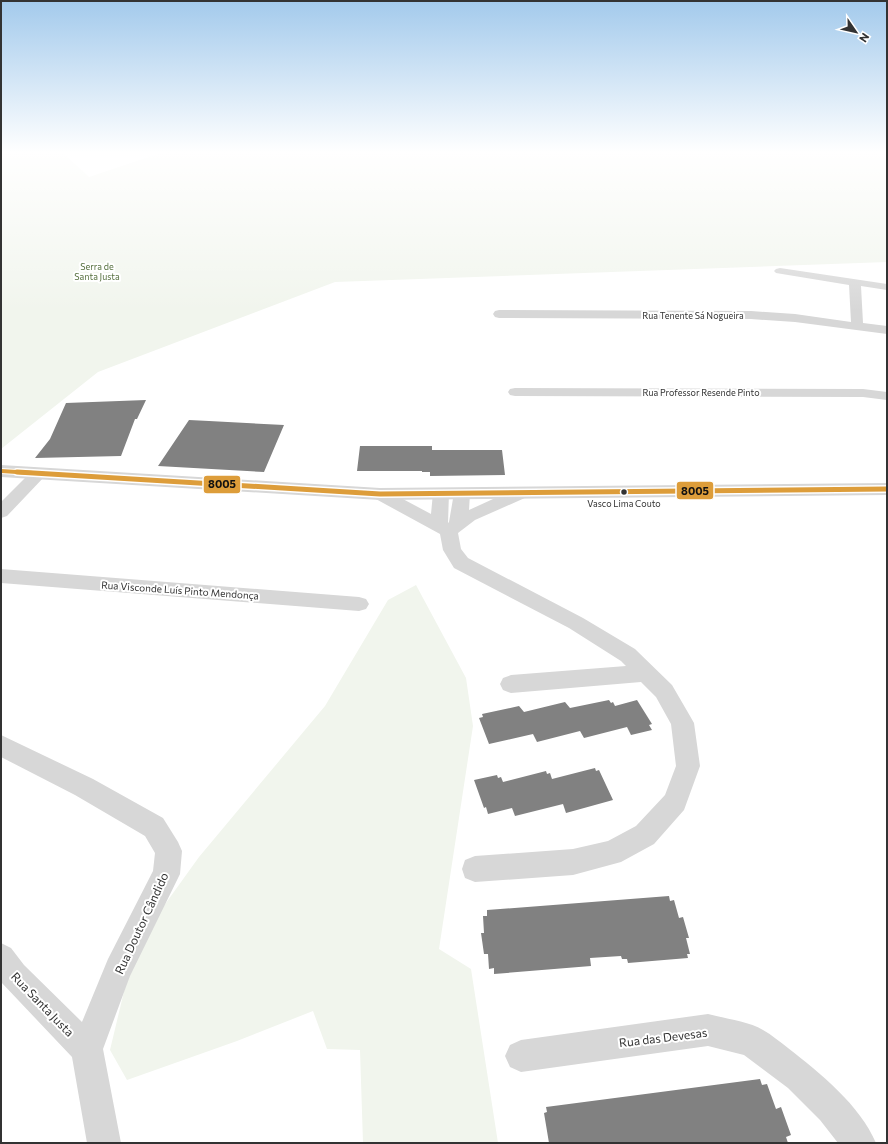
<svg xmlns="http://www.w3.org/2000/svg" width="888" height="1144" font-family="Commissioner,sans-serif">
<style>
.green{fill:#f1f5ed}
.building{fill:#818181}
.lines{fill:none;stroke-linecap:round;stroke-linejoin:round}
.minor{fill:#d7d7d7;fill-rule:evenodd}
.tertiary{fill:#d7d7d7;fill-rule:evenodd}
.bus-1-far1-casing{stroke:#fff;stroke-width:6}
.bus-1-casing{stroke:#fff;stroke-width:8}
.bus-1-far1{stroke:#dd9d3a;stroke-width:4}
.bus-1{stroke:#dd9d3a;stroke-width:5}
.bus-dot{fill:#333;stroke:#fff;stroke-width:1.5}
.labels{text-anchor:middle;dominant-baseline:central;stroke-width:4;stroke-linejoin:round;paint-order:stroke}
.far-park-label{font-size:9px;fill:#56703f;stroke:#fff}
.far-street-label{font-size:9px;fill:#333;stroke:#fff}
.bus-label{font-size:9px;fill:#333;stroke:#fff}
.street-label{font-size:10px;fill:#333;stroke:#fff}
.near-street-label{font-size:12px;fill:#333;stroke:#fff}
.line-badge{stroke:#fff;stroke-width:1.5}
.pale-badge-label{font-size:11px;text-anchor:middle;font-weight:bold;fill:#111}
</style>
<rect width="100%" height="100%" fill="#fff"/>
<path class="green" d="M 1,151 L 61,151 L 89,177 L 166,151 L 887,151 L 887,262 L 335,282 L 98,372 L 1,449 Z
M 416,585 L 466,678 L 473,726 L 439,949 L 471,969 L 498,1143 L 363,1143 L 360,1050 L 327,1049 L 313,1011 L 237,1041 L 127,1080 L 110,1050 L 126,983 L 158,914 L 199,857 L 325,706 L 388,600 Z"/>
<path class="building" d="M 146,400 L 137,419 L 135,419 L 121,456 L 35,458 L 50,439 L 66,403 Z
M 189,420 L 209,421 L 284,425 L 264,472 L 158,466 Z
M 360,446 L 432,446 L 432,450 L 502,450 L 505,475 L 430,476 L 430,472 L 422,472 L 422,471 L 357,471 Z
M 609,700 L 611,703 L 613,702 L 615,706 L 637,700 L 652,724 L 649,725 L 652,730 L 631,735 L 627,727 L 584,738 L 580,731 L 537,742 L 533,734 L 489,744 L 479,718 L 483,717 L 482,714 L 519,706 L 524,712 L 565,702 L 570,708 Z
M 595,768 L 596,771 L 599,770 L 613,800 L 566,813 L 563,804 L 515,816 L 512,808 L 488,814 L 486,807 L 484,808 L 474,780 L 497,775 L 498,778 L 501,777 L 503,782 L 546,771 L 547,774 L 550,773 L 552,779 Z
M 669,896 L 670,901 L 674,900 L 679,918 L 683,917 L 689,938 L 686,938 L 690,954 L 687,954 L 688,958 L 628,963 L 627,959 L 622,959 L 621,956 L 590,958 L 591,966 L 494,974 L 494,968 L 489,969 L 488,954 L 484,954 L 481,933 L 484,933 L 483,916 L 487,916 L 487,910 Z
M 760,1079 L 762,1085 L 767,1084 L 776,1109 L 781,1107 L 791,1135 L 786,1137 L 788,1143 L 549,1143 L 544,1113 L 547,1112 L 546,1107 Z"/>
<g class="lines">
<path class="minor" d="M 780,268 L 887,284 L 887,290 L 861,286 L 863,323 L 887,326 L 887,334 L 795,322 L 751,319 L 499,318 L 495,317 L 493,314 L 495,311 L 499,310 L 751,311 L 795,314 L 851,322 L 849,285 L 776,273 L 774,271 L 776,269 Z
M 515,388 L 863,389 L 887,392 L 887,400 L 863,397 L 515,396 L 510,395 L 508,392 L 510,389 Z
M 39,468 L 45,470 L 47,473 L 45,476 L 7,516 L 1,518 L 1,502 L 33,470 Z
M 441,488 L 447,489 L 449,493 L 448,523 L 449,522 L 454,493 L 456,489 L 462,488 L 468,489 L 470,493 L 469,510 L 515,489 L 521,488 L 527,489 L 529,493 L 527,497 L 475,520 L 458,533 L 461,549 L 468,558 L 583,618 L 635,649 L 672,685 L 690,716 L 694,723 L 700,766 L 684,810 L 654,844 L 621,862 L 573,875 L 475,882 L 465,878 L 462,869 L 465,860 L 475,856 L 573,849 L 608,841 L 636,826 L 665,795 L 676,766 L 671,724 L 656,697 L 641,682 L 511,693 L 503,690 L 500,684 L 503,678 L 511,675 L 626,666 L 621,661 L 569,628 L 454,568 L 443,550 L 440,534 L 374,498 L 372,494 L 374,490 L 380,489 L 386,490 L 431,514 L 433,493 L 435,489 Z
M 1,569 L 359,597 L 366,599 L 369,604 L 366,609 L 359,611 L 1,583 Z
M 1,735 L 93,779 L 163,818 L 178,842 L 182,851 L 180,874 L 130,976 L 103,1049 L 121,1143 L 87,1143 L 72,1057 L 1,982 L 1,943 L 11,948 L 24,965 L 82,1022 L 108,959 L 153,871 L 155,853 L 145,836 L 75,795 L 1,757 Z
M 708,1014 C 726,1019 748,1021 763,1030 C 772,1035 780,1042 788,1048 C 820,1073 860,1105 876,1143 L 838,1143 L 820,1120 L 788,1088 L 744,1055 L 708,1046 L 521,1072 L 510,1067 L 505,1056 L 510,1045 L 521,1040 Z"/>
<path class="tertiary" d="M 1,465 L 380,488 L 887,483 L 887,495 L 380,500 L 1,477 Z"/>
<g class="bus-1-far1-casing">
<path id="bus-1-far1" d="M 1,471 L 33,473"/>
</g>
<g class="bus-1-casing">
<path id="bus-1" d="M 17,472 L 380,494 L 887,489"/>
</g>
<use href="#bus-1-far1" class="bus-1-far1"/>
<use href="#bus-1" class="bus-1"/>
</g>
<linearGradient id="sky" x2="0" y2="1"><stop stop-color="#a3caec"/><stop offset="0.49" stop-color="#fff"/><stop offset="1" stop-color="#fff" stop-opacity="0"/></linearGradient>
<rect width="888" height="311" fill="url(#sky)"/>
<circle class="bus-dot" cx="624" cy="492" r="3.5"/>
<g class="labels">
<g class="far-park-label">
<text x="97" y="266">Serra de<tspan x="97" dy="10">Santa Justa</tspan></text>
</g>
<g class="far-street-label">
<text x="693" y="315">Rua Tenente Sá Nogueira</text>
<text x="701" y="392">Rua Professor Resende Pinto</text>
</g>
<g class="bus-label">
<text x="624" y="503">Vasco Lima Couto</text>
</g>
<g class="street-label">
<text transform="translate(180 590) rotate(4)">Rua Visconde Luís Pinto Mendonça</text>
</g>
<g class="near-street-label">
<text transform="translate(141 923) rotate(-65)">Rua Doutor Cândido</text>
<text transform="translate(43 1004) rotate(46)">Rua Santa Justa</text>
<text transform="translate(663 1037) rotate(-7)">Rua das Devesas</text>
</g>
</g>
<g class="line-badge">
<rect x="203" y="475" width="38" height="19" rx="4" fill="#dd9d3a"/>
<rect x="676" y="481" width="38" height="19" rx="4" fill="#dd9d3a"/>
</g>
<g class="pale-badge-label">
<text x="222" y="488">8005</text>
<text x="695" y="495">8005</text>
</g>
<rect width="888" height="1144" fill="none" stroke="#333333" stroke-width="4"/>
<g transform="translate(856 32) rotate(124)" stroke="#ffffff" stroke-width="3" paint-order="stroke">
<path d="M0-3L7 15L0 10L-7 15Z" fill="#333333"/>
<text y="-6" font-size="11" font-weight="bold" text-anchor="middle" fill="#333333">N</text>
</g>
</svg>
